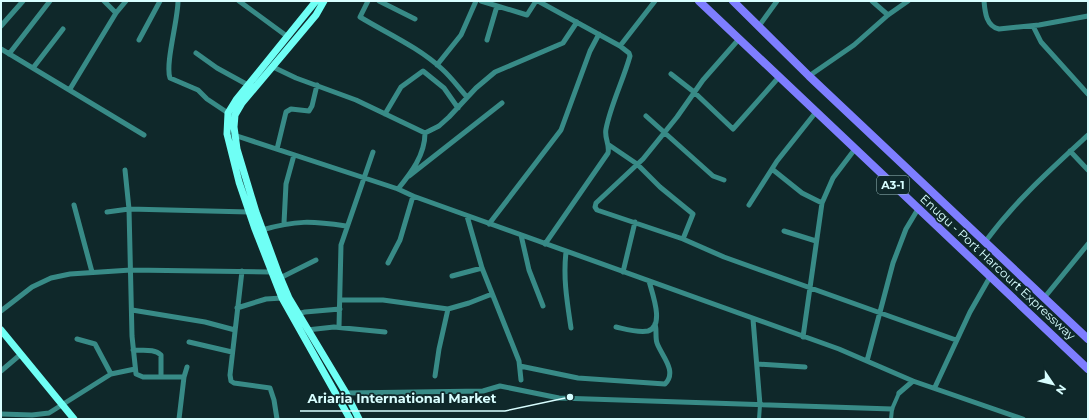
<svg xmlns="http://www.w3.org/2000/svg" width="1089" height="420" font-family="Montserrat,sans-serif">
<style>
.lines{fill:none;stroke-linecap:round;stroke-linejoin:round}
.pedestrian{stroke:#388b87;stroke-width:4}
.minor{stroke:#388b87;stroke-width:5}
.secondary{stroke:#6ffff5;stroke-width:7}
.trunk{stroke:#7e7eff;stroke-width:8}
.labels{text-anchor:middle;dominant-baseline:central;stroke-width:3.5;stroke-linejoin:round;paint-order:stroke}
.shield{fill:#0f282a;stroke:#9cbebf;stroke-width:1}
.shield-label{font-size:11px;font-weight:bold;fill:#d8feff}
.street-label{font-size:12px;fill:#d8feff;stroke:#0f282a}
.leader{fill:none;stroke:#d8feff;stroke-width:1.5}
.callout-dot{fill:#d8feff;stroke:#0f282a;stroke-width:1.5}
.callout-label{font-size:13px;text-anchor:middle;font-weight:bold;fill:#d8feff;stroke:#0f282a;stroke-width:3.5;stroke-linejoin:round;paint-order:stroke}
</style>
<rect width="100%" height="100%" fill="#0f282a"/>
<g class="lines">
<path class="pedestrian" d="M 759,419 L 760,405
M 891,419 L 892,409 L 899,393"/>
<path class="minor" d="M 104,1 L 116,13
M 178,1 C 178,20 165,64 170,78 L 198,90 L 207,99 L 228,113
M 239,1 L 288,37
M 368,1 L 360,17 C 388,34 418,47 442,69 C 451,77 459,88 467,97
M 379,1 L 415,19
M 481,1 L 527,15 L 536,1
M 538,1 L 620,46 L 629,53 L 630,56 C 623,81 611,104 606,129 C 604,138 610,144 608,153 L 545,244
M 872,1 L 888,15
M 984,1 C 985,12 986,26 999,29 L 1039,25 L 1088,16
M 1,26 L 23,1
M 759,26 L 777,1
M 1033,26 L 1041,42 L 1088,94
M 739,39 L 703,80 L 677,117 L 643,159 L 596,203 L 595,207 L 597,210 L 683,239 L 724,257 L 956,340
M 139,40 L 160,1
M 487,40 L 497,6
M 620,46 L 655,1
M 1,49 L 144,135
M 196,53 L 217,68 L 248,85
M 9,54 L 50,1
M 437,65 L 461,35 L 476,1
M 273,67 L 296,78 L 356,100 L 425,133 L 439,126 L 449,117 L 476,88 L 495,72 L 563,43 L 577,22
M 33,68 L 63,29
M 671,74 L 694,92 L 733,129 L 779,77
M 809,76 L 854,45 L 888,15 L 908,1
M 70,89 L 116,13 L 126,1
M 385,114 L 401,87 L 423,71 L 444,88 L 458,108
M 646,116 L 713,176 L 724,180
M 234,135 L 398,189 L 413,196 L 839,349 L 913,381
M 609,145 L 637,164 L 660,187 L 693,214 L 683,239
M 277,149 L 286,112 L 291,109 L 309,111 L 312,106 L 317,85
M 1070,151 L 1088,170
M 772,169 L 802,193 L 822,203
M 125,170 L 129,209 L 132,336 L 136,374 L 143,377 L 184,377
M 409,176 L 502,103
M 398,189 C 411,173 425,155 425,133
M 74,205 L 92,272
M 749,205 L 777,161 L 816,112
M 107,212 L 129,209 L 249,212
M 467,216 L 482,268 L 519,361 L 521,380
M 284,223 L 286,184 L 294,155
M 489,224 L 561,130 L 590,51 L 599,34
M 262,230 C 296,220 312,221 346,226
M 784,231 L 816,241
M 521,235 L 529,270 L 543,306
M 985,242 C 1016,200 1050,170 1088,135
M 566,252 C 563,278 567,301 571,328
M 388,263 L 400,240 L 413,196
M 242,271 L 230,375 L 231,381 L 234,383 L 270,388 L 274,400 L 277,419
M 623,272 L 635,222
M 452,276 L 482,268
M 280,278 L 316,260
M 1044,298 L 1088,244
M 340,300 L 383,300 L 448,309 L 469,303 L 492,294
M 237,308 L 266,299 L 282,298
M 132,310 L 205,322 L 235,330
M 1,311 L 32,287 L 51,278 L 70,274 L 131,270 L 271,272
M 300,317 L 301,313 L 305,312 L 340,309
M 753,319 L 760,405
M 339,327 L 341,245 L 373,152
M 616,327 C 625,329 638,333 648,331 C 665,326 652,293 649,281
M 307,330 L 334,327 L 385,332
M 803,337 L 822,203 L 833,178 L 855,149
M 77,339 L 95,344 L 111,374
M 189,342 L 232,352
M 133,350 C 142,351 154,348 161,355 L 161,377
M 867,361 L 893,263 L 906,229 L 918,209
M 757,364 L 805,367
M 520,366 L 578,378 L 665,384 C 678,371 661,355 657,343 C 655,337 657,330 655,324
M 1,371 L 21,354
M 435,376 L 439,349 L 448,309
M 935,387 L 970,312 L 990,277
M 346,393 L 483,391 L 500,386 L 559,398 L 892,409
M 899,393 L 913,381 L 1023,419
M 1,414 L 32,415 L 49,413 L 111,374 L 135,369
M 179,419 L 184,377 L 187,367"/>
<path class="secondary" d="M 316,1 L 236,100 L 228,113 L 227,134 L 239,182 L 255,229 L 282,298 L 350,419
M 324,1 L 316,15 L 242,103 L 235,115 L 234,127 L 237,149 L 256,212 L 278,272 L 289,298 L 346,393 L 359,419
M 1,330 L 74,419"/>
<path class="trunk" d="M 699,1 L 1088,369
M 733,1 L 809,76 L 1088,339"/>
</g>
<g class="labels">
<rect class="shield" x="877" y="176" width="32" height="18" rx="3"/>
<g class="shield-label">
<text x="893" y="185">A3-1</text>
</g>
<g class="street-label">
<text transform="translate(998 267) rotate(43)">Enugu - Port Harcourt Expressway</text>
</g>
</g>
<path class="leader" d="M570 397L505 411H300"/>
<circle class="callout-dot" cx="570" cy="397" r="4"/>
<g class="callout-label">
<text x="402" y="403">Ariaria International Market</text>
</g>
<rect width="1089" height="420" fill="none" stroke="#d8feff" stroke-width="4"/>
<g transform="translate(1053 384) rotate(125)" stroke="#0f282a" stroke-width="3" paint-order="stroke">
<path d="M0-3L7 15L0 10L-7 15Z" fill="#d8feff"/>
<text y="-6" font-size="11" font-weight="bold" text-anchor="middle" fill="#d8feff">N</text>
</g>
</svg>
